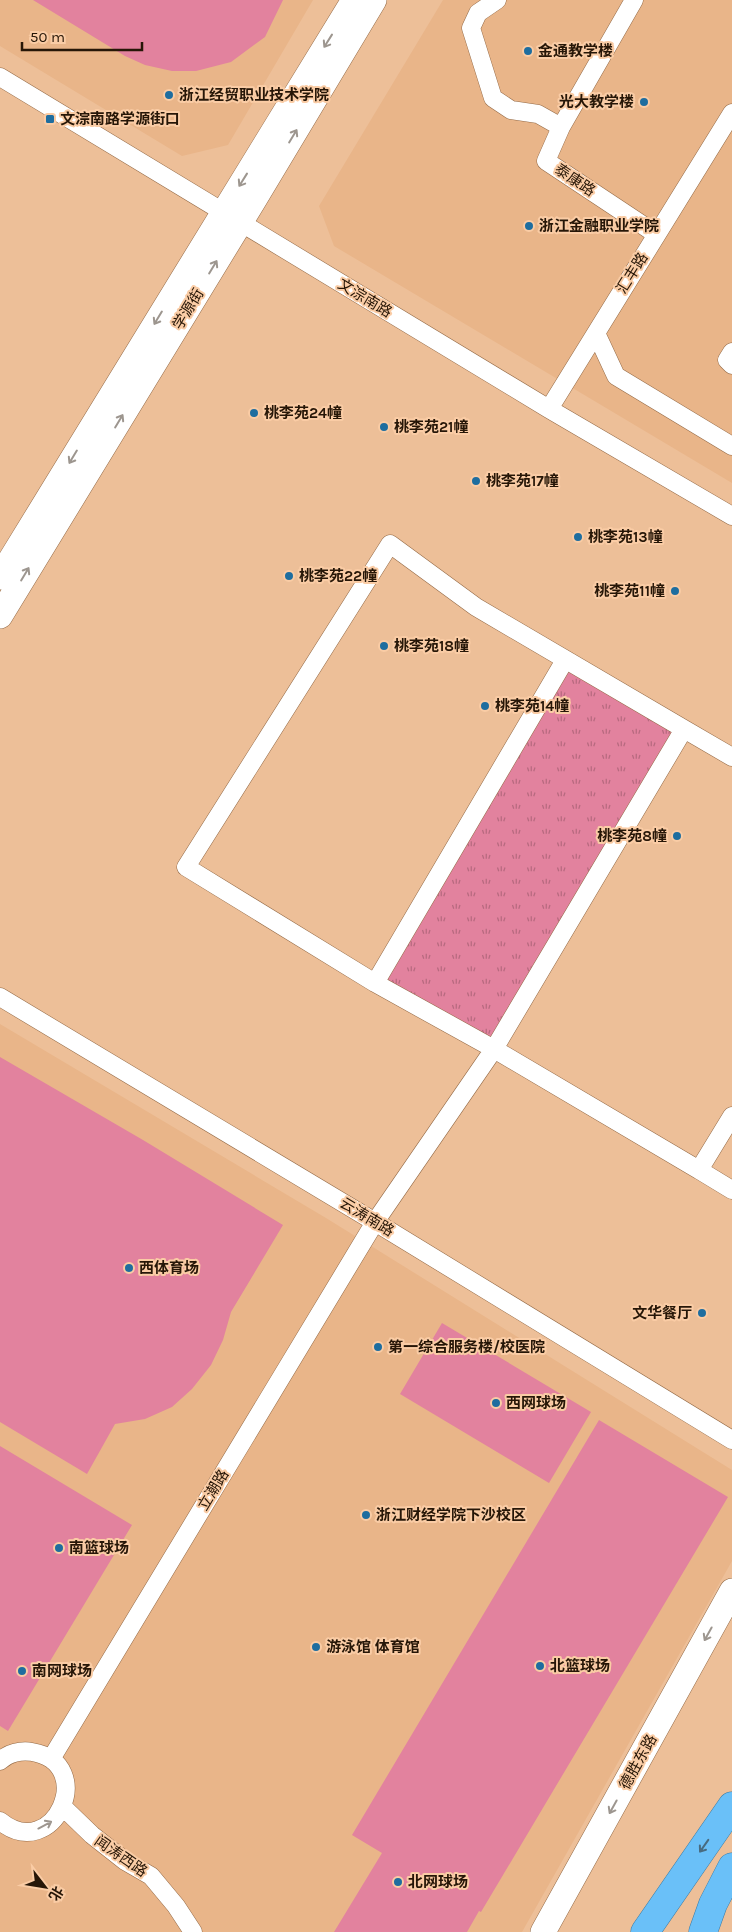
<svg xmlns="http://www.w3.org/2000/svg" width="732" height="1932" font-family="Karla,'Noto Sans SC',sans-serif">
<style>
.built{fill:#e9b589}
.grass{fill:url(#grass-tufts)}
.park{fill:#e2829e}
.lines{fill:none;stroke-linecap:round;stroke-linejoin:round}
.minor-casing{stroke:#946a46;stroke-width:19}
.secondary-casing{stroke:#946a46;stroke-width:26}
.trunk-casing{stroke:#3a7aa3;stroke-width:29}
.minor{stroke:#fff;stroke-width:18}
.secondary{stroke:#fff;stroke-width:25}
.trunk{stroke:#6ac0f8;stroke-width:28}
.oneway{stroke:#9d968f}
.oneway2{stroke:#486b80}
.poi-dot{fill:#1e6d9f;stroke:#facca5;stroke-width:2}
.labels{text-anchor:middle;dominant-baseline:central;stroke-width:4;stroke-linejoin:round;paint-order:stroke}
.poi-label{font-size:15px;font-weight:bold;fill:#261607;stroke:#facca5;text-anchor:start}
.street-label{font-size:15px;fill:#261607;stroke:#facca5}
</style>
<defs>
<pattern id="grass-tufts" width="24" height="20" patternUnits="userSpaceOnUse" patternTransform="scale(1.25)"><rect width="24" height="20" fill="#e2829e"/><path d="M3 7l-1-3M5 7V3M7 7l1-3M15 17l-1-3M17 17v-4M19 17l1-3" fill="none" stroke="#b7697f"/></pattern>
</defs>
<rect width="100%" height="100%" fill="#edbf98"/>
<path class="built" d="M 0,0 L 313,0 L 228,145 L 182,156 L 0,46 Z
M 443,0 L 732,0 L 732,483 L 334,246 L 319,206 Z
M 0,1024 L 326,1218 L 732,1470 L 732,1561 L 522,1932 L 0,1932 Z"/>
<path class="grass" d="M 568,670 L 675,733 L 493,1042 L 386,979 Z"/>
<path class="park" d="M 33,0 L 283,0 L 265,37 L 231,62 L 196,71 L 172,71 L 145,65 L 125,56 Z
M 0,1057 L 143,1140 L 283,1225 L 231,1312 L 223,1340 L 211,1365 L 192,1389 L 172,1407 L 145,1419 L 115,1424 L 87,1474 L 0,1422 Z
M 442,1323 L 591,1412 L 549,1483 L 400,1394 Z
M 599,1420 L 728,1497 L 481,1912 L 479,1911 L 467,1932 L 334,1932 L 382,1853 L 352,1835 Z
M 0,1446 L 132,1525 L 8,1731 L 0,1726 Z"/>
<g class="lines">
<g class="minor-casing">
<path id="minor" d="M 497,0 L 478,13 L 471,28 L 493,98 L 511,110 L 538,114 L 561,127
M 634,0 L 561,127 L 546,161 L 656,234
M 0,77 L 549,409 L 732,516
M 596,333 L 616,376 L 732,446
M 732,352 L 727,360 L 732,365
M 549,409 L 732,113
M 732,757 L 684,729 L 494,1049 L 699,1170 L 732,1116
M 375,983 L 565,660
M 0,997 L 375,1222 L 732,1440
M 699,1170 L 732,1190
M 51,1759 L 375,1222 L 494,1049 L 375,983 L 186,867 L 390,544 L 476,607 L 684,729
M 0,1761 C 8,1753 21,1750 32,1752 C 99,1763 54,1865 0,1821
M 63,1807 L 92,1835 L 125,1861 L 151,1876 L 176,1906 L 193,1932"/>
</g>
<g class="secondary-casing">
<path id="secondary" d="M 0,577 L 354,0
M 0,616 L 254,200 L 374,0
M 543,1932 L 732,1591"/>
</g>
<g class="trunk-casing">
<path id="trunk" d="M 645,1932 L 732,1806
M 703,1932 L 713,1904 L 732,1867"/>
</g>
<use href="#minor" class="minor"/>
<use href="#secondary" class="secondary"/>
<use href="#trunk" class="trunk"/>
</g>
<defs><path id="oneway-shaft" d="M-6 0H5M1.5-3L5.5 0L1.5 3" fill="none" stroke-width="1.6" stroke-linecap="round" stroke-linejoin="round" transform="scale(1.25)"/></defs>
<g class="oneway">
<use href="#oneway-shaft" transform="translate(328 41) rotate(122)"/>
<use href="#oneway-shaft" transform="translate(293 136) rotate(-59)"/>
<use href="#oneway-shaft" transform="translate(243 180) rotate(122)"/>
<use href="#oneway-shaft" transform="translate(213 267) rotate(-59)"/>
<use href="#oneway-shaft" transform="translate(158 318) rotate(121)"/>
<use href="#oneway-shaft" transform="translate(119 421) rotate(-59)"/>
<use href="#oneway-shaft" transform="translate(73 457) rotate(121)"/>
<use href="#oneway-shaft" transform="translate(25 574) rotate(-59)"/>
<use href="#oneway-shaft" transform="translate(708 1634) rotate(119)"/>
<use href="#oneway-shaft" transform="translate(613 1807) rotate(119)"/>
<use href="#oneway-shaft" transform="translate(45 1825) rotate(-28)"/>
</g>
<use class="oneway2" href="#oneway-shaft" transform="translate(704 1846) rotate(125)"/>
<g class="poi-dot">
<circle cx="528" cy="51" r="5"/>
<circle cx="169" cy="95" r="5"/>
<circle cx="644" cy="102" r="5"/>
<rect x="45" y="114" width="10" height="10" rx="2.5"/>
<circle cx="529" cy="226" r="5"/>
<circle cx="254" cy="413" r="5"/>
<circle cx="384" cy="427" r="5"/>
<circle cx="476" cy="481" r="5"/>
<circle cx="578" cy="537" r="5"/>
<circle cx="289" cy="576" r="5"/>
<circle cx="675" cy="591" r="5"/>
<circle cx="384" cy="646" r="5"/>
<circle cx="485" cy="706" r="5"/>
<circle cx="677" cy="836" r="5"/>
<circle cx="129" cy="1268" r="5"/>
<circle cx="702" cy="1313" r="5"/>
<circle cx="378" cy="1347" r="5"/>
<circle cx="496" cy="1403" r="5"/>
<circle cx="366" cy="1515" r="5"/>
<circle cx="59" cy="1548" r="5"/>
<circle cx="316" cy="1647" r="5"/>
<circle cx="540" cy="1666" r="5"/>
<circle cx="22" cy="1671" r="5"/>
<circle cx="398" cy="1882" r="5"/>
</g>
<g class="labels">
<g class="poi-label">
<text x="538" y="51">金通教学楼</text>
<text x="179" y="95">浙江经贸职业技术学院</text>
<text x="634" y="102" text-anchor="end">光大教学楼</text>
<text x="60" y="119">文淙南路学源街口</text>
<text x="539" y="226">浙江金融职业学院</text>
<text x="264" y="413">桃李苑24幢</text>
<text x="394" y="427">桃李苑21幢</text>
<text x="486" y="481">桃李苑17幢</text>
<text x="588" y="537">桃李苑13幢</text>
<text x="299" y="576">桃李苑22幢</text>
<text x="665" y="591" text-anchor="end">桃李苑11幢</text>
<text x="394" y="646">桃李苑18幢</text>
<text x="495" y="706">桃李苑14幢</text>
<text x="667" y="836" text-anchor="end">桃李苑8幢</text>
<text x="139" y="1268">西体育场</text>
<text x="692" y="1313" text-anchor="end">文华餐厅</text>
<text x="388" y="1347">第一综合服务楼/校医院</text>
<text x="506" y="1403">西网球场</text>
<text x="376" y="1515">浙江财经学院下沙校区</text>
<text x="69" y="1548">南篮球场</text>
<text x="326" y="1647">游泳馆 体育馆</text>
<text x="550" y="1666">北篮球场</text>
<text x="32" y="1671">南网球场</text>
<text x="408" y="1882">北网球场</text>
</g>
<g class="street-label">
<text transform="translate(575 180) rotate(34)">泰康路</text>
<text transform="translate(632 273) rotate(-58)">汇丰路</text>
<text transform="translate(365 298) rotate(31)">文淙南路</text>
<text transform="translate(188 309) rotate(-59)">学源街</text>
<text transform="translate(367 1217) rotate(31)">云涛南路</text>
<text transform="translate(213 1490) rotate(-59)">立潮路</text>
<text transform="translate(638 1762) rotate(-61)">德胜东路</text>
<text transform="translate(121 1856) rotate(35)">闻涛西路</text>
</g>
</g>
<g transform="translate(45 1887) rotate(121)" stroke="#facca5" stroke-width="4" paint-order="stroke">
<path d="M0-4L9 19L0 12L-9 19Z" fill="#261607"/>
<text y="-8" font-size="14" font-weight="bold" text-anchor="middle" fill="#261607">北</text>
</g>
<path d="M22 42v8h120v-8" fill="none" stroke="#261607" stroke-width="2.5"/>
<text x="30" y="42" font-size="15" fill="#261607" stroke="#facca5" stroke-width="4" paint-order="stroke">50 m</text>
</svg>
